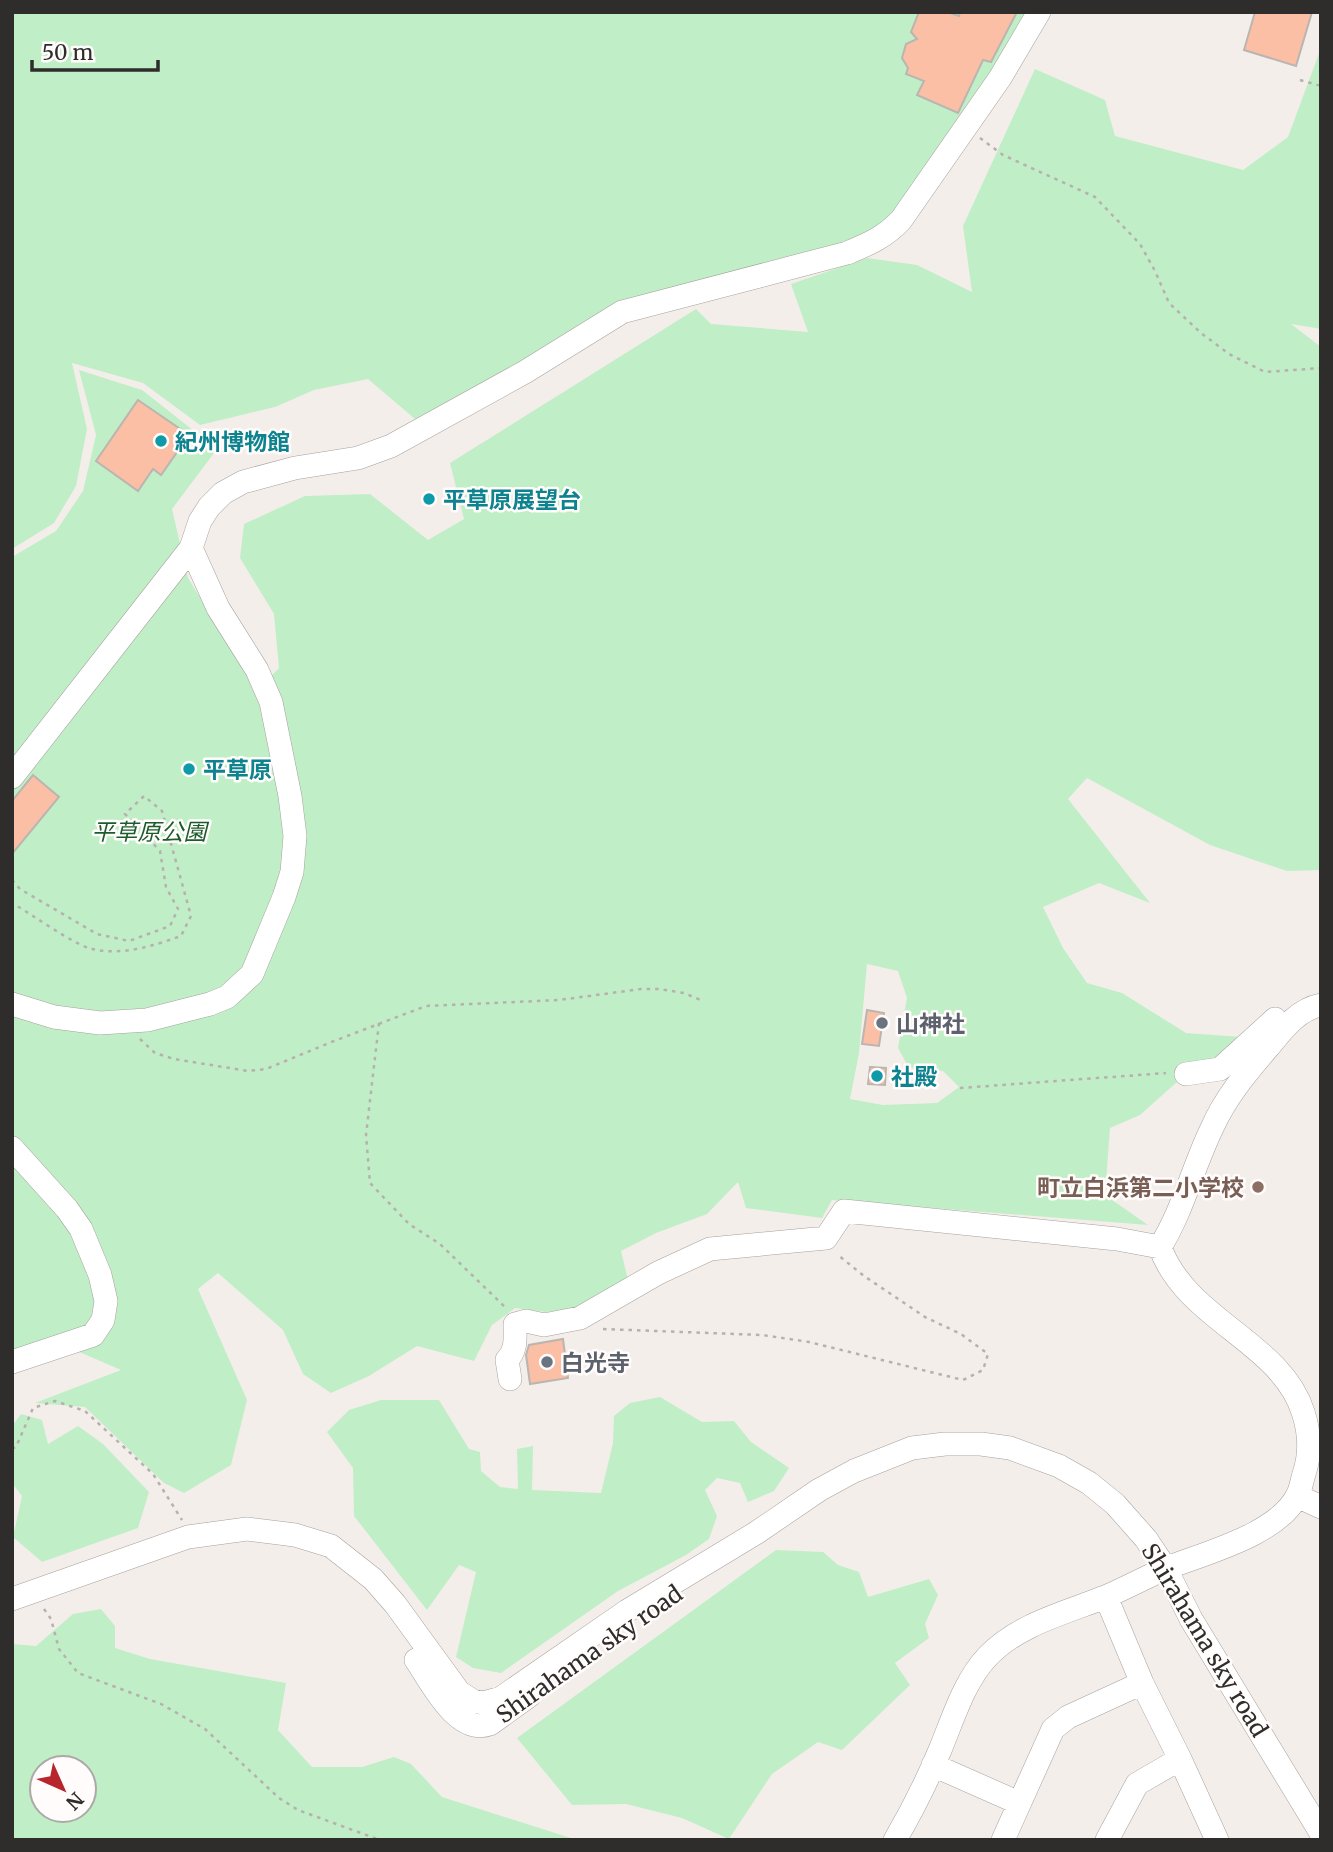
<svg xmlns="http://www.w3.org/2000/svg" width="1333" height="1852" font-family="Merriweather,'Noto Sans JP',serif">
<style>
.green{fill:#c0eec6;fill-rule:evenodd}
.building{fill:#fabfa4;stroke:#bbb5b2;stroke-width:2}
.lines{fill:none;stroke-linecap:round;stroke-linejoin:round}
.minor-casing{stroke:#a7a19e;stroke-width:24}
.path{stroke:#b6b1af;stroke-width:2.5;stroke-dasharray:3.5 5;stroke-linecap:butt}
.minor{stroke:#fff;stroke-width:23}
.culture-dot{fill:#0f9aa8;stroke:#fffcfb;stroke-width:2.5}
.worship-dot{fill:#6b7280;stroke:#fffcfb;stroke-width:2.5}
.education-dot{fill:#8d6e63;stroke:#fffcfb;stroke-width:2.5}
.labels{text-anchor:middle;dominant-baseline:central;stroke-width:5;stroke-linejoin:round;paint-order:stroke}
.culture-label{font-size:23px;font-weight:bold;fill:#0d838f;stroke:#fffcfb;text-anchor:start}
.park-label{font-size:23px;font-style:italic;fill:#1a5c2c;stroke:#fffcfb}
.worship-label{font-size:23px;font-weight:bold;fill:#5b616d;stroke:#fffcfb;text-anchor:start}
.education-label{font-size:23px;font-weight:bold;fill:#785e54;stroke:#fffcfb;text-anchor:end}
.street-label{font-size:23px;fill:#2f2d2c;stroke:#fffcfb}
</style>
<rect width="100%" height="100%" fill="#f4eeeb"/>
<path class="green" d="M 12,12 L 1026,12 L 982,89 L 891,218 L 850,244 L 612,312 L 415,419 L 368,379 L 314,390 L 275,407 L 200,425 L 143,383 L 72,363 L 87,429 L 76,486 L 54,523 L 12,549 Z
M 1321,48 L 1321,329 L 1291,324 L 1321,347 L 1321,870 L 1287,871 L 1210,845 L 1087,778 L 1068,799 L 1150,903 L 1099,883 L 1043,907 L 1063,948 L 1087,983 L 1122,993 L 1186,1033 L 1255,1038 L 1186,1074 L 1140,1115 L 1110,1128 L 1105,1195 L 1148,1225 L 832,1200 L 822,1218 L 746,1208 L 738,1182 L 707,1214 L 656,1233 L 621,1251 L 628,1280 L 577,1308 L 546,1312 L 515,1308 L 492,1325 L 474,1361 L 417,1346 L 369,1376 L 331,1393 L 303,1374 L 283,1330 L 218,1273 L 198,1289 L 247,1400 L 231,1465 L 184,1493 L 164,1483 L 85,1407 L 35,1403 L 121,1370 L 63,1345 L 12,1354 L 12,557 L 56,531 L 83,491 L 96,435 L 79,370 L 142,390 L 217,449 L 172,509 L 188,578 L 257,690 L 279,668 L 274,614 L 240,558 L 244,524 L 305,496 L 370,494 L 428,540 L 464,519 L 450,463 L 696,309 L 711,324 L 808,332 L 791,284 L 867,258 L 917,265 L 972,292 L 963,226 L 1035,69 L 1105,100 L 1115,136 L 1243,170 L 1288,137 ZM 867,964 L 898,971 L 907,998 L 898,1048 L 909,1068 L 943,1071 L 959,1087 L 937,1103 L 883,1105 L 850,1099 L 859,1053 Z
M 660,1397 L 702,1422 L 734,1421 L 751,1442 L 789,1468 L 774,1491 L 748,1502 L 740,1483 L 717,1478 L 705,1490 L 717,1516 L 709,1539 L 686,1555 L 618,1591 L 501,1673 L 473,1668 L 456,1657 L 476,1572 L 459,1565 L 427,1610 L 354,1516 L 353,1468 L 327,1432 L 349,1410 L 381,1400 L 439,1400 L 469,1449 L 480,1452 L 481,1471 L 500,1487 L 518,1489 L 517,1449 L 533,1446 L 532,1490 L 601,1493 L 613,1443 L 614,1416 L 630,1403 Z
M 21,1414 L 42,1420 L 48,1444 L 78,1426 L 103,1444 L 149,1492 L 138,1528 L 42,1562 L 13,1537 L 22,1496 L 12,1483 L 12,1426 Z
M 776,1550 L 823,1552 L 838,1565 L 859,1572 L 868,1597 L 929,1579 L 938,1595 L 925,1624 L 929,1638 L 895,1663 L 910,1685 L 842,1750 L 818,1742 L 772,1774 L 729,1839 L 682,1818 L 626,1804 L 572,1805 L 517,1738 Z
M 101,1609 L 115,1626 L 115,1648 L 150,1659 L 286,1683 L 278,1730 L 312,1767 L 362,1767 L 394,1757 L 411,1764 L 442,1797 L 577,1840 L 12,1840 L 12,1644 L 36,1646 L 73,1614 ZM 42,1768 L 84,1768 L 84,1810 L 42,1810 Z"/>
<path class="building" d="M 919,12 L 947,12 L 959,16 L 960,12 L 1017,12 L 991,62 L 983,60 L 958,113 L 917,95 L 924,81 L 906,74 L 908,68 L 902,58 L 906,44 L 917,39 L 911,32 Z
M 1255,12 L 1312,12 L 1296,66 L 1244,50 Z
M 138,400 L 189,435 L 161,475 L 153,469 L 138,491 L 96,461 Z
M 33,775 L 59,797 L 12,854 L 12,801 Z
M 867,1010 L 884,1013 L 879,1046 L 862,1044 Z
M 870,1067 L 886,1068 L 885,1085 L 868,1084 Z
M 563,1339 L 568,1378 L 530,1384 L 526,1355 L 529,1345 Z"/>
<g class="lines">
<g class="minor-casing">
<path id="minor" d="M 12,777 L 191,548 L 200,521 L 209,507 L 223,493 L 243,482 L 295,468 L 358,458 L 391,446 L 525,372 L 622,312 L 847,253 C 869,244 885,237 901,220 L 1000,78 L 1039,12
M 12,1004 L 54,1017 L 100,1023 L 147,1020 L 210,1004 L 227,997 L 252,974 L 284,897 L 292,872 L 295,836 L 290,796 L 271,702 L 257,670 L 218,608 L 191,548
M 1186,1074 L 1220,1069 L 1275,1019
M 12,1148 L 67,1209 L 81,1229 L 100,1275 L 106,1301 L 103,1320 L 93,1335 L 12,1362
M 510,1379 L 507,1360 C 517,1350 515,1337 515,1324 L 526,1321 L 544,1325 L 580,1318 L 658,1273 L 710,1249 L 826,1238 L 844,1211 L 1117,1239 L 1160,1247
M 1297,1496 L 1321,1507
M 1106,1597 L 1142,1683 L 1180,1759
M 12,1599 L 188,1537 L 247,1529 L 295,1535 L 331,1546 L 373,1579 L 395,1604 L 459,1692 L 473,1701 L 483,1703 L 501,1698 L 627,1611 L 756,1533 L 819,1490 L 854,1471 L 912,1448 L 945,1444 L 981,1444 L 1010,1448 L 1059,1466 L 1089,1483 L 1115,1504 L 1146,1539 L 1166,1569 L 1191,1619 L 1321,1833
M 416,1660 C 431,1682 457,1736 490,1724 L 529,1696
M 933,1765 L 1019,1803
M 895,1840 C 912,1811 927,1781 940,1750 C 953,1719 964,1681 988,1656 C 1019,1624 1065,1613 1105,1597 C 1126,1588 1146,1577 1167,1568 C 1205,1553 1280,1534 1298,1494 C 1301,1488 1302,1480 1304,1474 C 1311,1453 1310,1433 1303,1412 C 1281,1342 1186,1320 1160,1247 C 1183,1210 1193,1167 1212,1128 C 1226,1096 1248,1071 1271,1044 C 1284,1028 1299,1009 1321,1005
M 1003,1840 L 1053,1729 L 1068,1717 L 1142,1683
M 1107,1840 L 1137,1784 L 1180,1759 L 1217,1840"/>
</g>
<path class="path" d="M 1300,80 L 1321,86
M 980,138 L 1003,155 L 1095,197 L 1140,244 L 1155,271 L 1169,303 L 1201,333 L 1229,354 L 1265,372 L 1321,368
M 12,880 L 20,889 L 97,934 L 129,941 L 170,926 L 178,909 L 166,887 L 160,851 L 125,814 L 144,796 L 162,811 L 191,916 L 181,936 C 153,946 119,957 89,948 C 72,943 34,916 17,906 L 12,907
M 379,1023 L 366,1135 L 370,1183 L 409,1224 L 440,1244 L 506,1308
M 140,1039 L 155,1053 L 174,1059 L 248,1071 L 266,1069 L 334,1041 L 426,1006 L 559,1000 L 641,989 L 659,989 L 684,993 L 703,1001
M 960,1088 L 1166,1073
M 603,1329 L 762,1335 L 809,1342 L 963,1380 L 983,1370 L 988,1354 L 961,1334 L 925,1317 L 864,1276 L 838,1255
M 12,1449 L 16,1447 L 33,1408 L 55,1401 L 85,1411 L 153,1474 L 182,1520
M 44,1609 L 51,1619 L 59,1649 L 78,1673 L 161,1704 L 205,1729 L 279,1798 L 298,1810 L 380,1840"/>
<use href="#minor" class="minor"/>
</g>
<g class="culture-dot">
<circle cx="161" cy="441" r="7"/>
<circle cx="429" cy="499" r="7"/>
<circle cx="189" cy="769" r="7"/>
<circle cx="877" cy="1076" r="7"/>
</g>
<g class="worship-dot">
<circle cx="882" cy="1023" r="7"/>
<circle cx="547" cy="1362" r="7"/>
</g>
<circle class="education-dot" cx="1258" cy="1187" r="7"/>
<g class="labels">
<g class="culture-label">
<text x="175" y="441">紀州博物館</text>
<text x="443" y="499">平草原展望台</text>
<text x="203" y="769">平草原</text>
<text x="891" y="1076">社殿</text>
</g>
<g class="park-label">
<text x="149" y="831">平草原公園</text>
</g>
<g class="worship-label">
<text x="896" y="1023">山神社</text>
<text x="561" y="1362">白光寺</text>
</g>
<g class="education-label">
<text x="1244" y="1187">町立白浜第二小学校</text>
</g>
<g class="street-label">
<text transform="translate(1205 1640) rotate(59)">Shirahama sky road</text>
<text transform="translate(589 1654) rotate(-35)">Shirahama sky road</text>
</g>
</g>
<rect width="1333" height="1852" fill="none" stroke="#2f2d2c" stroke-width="28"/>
<g transform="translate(63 1789) rotate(135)"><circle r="33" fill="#fffcfb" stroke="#aca9a8" stroke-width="2"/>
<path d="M0-5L12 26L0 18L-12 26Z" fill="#b7262c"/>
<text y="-10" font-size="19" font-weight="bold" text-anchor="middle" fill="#2f2d2c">N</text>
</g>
<path d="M32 60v10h126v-10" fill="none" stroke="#2f2d2c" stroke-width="3.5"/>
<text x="42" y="60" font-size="21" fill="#2f2d2c" stroke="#fffcfb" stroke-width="5" paint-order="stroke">50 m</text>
</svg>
